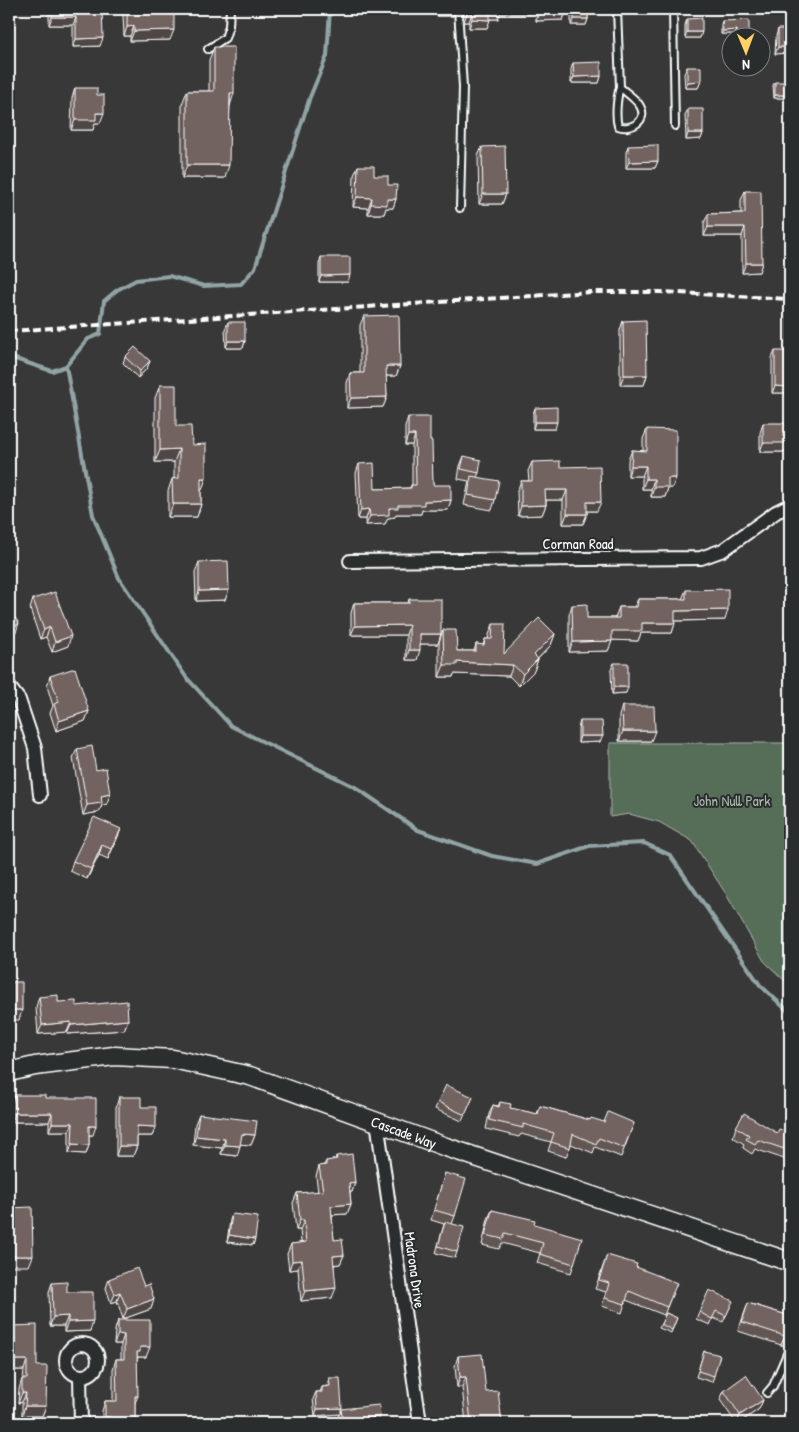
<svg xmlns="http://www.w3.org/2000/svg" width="799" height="1432" font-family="'Patrick Hand',sans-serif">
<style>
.green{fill:#566d59;stroke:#aab6ac}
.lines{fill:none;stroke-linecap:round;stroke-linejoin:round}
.stream{stroke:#92a4a6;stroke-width:4}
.lane-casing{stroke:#fff;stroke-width:10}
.street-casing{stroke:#fff;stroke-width:16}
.secondary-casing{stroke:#fff;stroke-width:21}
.lane{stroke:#2a2d2e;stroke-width:6}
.street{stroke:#2a2d2e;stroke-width:12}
.secondary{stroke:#2a2d2e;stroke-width:18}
.rail{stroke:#fff;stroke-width:4;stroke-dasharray:8 4;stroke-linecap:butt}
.wall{fill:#625653;stroke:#fff}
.shaded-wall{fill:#504644;stroke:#fff}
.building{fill:#726461;stroke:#fff}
.labels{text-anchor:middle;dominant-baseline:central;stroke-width:4;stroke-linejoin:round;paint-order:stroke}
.street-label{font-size:15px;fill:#fff;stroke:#2a2d2e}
.park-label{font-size:15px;fill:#aab6ac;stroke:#2a2d2e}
</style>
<rect width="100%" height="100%" fill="#383838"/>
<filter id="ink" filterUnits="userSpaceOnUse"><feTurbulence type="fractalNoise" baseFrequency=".02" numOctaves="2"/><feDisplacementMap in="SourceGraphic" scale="10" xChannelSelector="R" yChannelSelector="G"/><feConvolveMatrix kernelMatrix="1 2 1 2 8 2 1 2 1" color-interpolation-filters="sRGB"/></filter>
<g filter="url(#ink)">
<path class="green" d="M 610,743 L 790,743 L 790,986 L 764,961 L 726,894 L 692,841 L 659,822 L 629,814 L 610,817 Z"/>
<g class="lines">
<path class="stream" d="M 9,357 L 52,371 L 66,366 L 88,339 L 100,334 L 104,301 L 117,290 L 136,280 L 169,276 L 204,286 L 241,284 L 255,268 L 310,97 L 327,56 L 330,9
M 66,366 L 93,515 L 119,578 L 186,677 L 231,726 L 355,787 L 418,830 L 492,856 L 537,864 L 589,846 L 644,843 L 670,855 L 760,985 L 790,1013"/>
<g class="lane-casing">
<path id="lane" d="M 458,9 L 463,87 L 460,208
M 617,9 L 620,87 C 617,97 615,116 618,126 C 630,131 649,121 640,106 C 636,99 626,93 620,87
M 673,9 L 675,126
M 208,49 L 225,38 L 229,26 L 230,9
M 767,1393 L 773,1386 L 790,1347"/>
</g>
<g class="street-casing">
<path id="street" d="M 350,561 L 701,558 L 723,550 L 776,512 L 790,505
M 9,687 L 19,700 L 35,748 L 40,795
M 377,1121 L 420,1423
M66 1360a16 16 0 1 1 32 0a16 16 0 1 1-32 0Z
M 80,1377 L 81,1423"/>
</g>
<g class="secondary-casing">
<g id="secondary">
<path id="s1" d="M 9,1072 L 35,1066 L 114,1056 L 173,1059 L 250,1076 L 446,1147 L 790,1262"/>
</g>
</g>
<use href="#lane" class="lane"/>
<use href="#street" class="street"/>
<use href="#secondary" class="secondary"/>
<path class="rail" d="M 9,331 L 590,292 L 661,292 L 790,299"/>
</g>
<path class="wall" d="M 49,9 L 102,9 L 100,46 L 73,47 L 73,25 L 49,25 Z
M 126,9 L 127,9 L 170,40 L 130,41 L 130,36 L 124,36 L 123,16 Z
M 437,9 L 456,9 L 453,16 L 437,16 Z
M 463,9 L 566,9 L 566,11 L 563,20 L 536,21 L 536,13 L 500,13 L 498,19 L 490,19 L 487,28 L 469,28 L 469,22 L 464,22 Z
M 572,9 L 588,9 L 588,19 L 586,25 L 571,25 L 571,11 Z
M 687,19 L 700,38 L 685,38 L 685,25 Z
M 722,21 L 749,34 L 748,38 L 735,38 L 735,34 L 721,34 L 721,24 Z
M 778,29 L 789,47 L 787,53 L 775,54 L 776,36 Z
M 214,47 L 230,106 L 225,178 L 182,178 L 182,104 L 187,91 L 209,91 L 209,60 Z
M 573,63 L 601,76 L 599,83 L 571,83 L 571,69 Z
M 687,67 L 701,81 L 698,88 L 685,88 L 684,74 Z
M 775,82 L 783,98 L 774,98 L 773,85 Z
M 75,88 L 97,95 L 100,123 L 95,123 L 93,130 L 71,130 L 72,98 Z
M 688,109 L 703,133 L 701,139 L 686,140 L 685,115 Z
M 628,146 L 658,161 L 655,168 L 626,168 L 626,152 Z
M 482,147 L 506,194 L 502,204 L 479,204 L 478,156 Z
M 358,166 L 388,185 L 396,199 L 393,208 L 386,208 L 384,214 L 368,214 L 368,208 L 353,207 L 354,175 Z
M 745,191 L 762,263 L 759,272 L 742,273 L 742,236 L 704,236 L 704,223 L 708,214 L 741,213 L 741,200 Z
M 321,257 L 348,282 L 319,282 L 319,264 Z
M 790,309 L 790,340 L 788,340 L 788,315 Z
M 364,316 L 400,366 L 396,376 L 386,376 L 387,397 L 383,407 L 347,408 L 347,383 L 350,373 L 360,373 L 360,325 Z
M 623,321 L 647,375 L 644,385 L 620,385 L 620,330 Z
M 228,322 L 245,341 L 243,348 L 226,348 L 225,329 Z
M 775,351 L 789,387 L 787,393 L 772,393 L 772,358 Z
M 125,357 L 150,361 L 147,368 L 138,378 L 123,363 Z
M 160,385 L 176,426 L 192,445 L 206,478 L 201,490 L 201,504 L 197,517 L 168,517 L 168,491 L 172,479 L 174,478 L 174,462 L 155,462 L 155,398 Z
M 535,408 L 555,429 L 533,429 L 533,414 Z
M 408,417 L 430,441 L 433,485 L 451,500 L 448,510 L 422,510 L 421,514 L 396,514 L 395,517 L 388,518 L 385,524 L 366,525 L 366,519 L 358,519 L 356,473 L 359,464 L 375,489 L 410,488 L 411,485 L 412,485 L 412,445 L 405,445 L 405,427 Z
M 763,423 L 785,450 L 784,452 L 760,452 L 760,433 Z
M 647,429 L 672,488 L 668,488 L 665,497 L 651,497 L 651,489 L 642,489 L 642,476 L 628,476 L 628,460 L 632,450 L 643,451 L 643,439 Z
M 464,456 L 479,473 L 477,477 L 495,500 L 492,510 L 464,505 L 468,486 L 469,481 L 458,479 L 460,466 Z
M 532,462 L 560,467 L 597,511 L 587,511 L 587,514 L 583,524 L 563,524 L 563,500 L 546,500 L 546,505 L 542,515 L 518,516 L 517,491 L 521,481 L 529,481 L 528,471 Z
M 199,562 L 229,590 L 225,600 L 196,601 L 195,572 Z
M 686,590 L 725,620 L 675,621 L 675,623 L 672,633 L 641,633 L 638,641 L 612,640 L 608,651 L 569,652 L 569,615 L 572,605 L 587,618 L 615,618 L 619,607 L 634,607 L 638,599 L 682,599 Z
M 33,599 L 68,646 L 52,652 L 46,637 L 40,639 L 30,609 Z
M 409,599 L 441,634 L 438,644 L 420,644 L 417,660 L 406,660 L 406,635 L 351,635 L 351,613 L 354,603 L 408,603 Z
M 790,622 L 790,661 L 784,661 L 786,632 Z
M 493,624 L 504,654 L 555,634 L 551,645 L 538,659 L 534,671 L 519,686 L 509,676 L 454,674 L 453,677 L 439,677 L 439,642 L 443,630 L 457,651 L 474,651 L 476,644 L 483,645 L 485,639 L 488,639 L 489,635 Z
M 614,663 L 626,693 L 612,694 L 611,670 Z
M 50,676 L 89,711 L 85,721 L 56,731 L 50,713 L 53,706 L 47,686 Z
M 622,706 L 651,741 L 619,741 L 619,716 Z
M 580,721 L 600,742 L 578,743 L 578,728 Z
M 77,749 L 96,770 L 107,804 L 102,805 L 99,812 L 83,815 L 73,758 Z
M 121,829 L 108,859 L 99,855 L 87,879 L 70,871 L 73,861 Z
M 39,997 L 58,1002 L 128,1020 L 124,1030 L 67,1034 L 67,1032 L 38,1034 L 36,1007 Z
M 15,1095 L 45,1098 L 93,1135 L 89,1135 L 89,1145 L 86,1154 L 69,1153 L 69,1131 L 49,1131 L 49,1122 L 12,1122 L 11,1104 Z
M 119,1097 L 141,1107 L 156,1127 L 152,1136 L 137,1136 L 137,1146 L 133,1156 L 116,1156 L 116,1107 Z
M 473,1097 L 462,1121 L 435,1109 L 438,1102 Z
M 500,1102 L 510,1108 L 537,1114 L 540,1106 L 590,1120 L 604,1122 L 634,1123 L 621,1157 L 595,1147 L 593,1153 L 571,1144 L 566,1157 L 548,1151 L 551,1142 L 521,1134 L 519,1137 L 486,1129 L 489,1114 L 493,1105 L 498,1106 Z
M 199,1114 L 255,1135 L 251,1145 L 240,1144 L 237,1156 L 221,1154 L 222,1148 L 193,1145 L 195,1124 Z
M 736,1127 L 777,1133 L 790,1133 L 790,1161 L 755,1149 L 752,1154 L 743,1148 L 744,1144 L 733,1137 Z
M 336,1156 L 355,1182 L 352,1192 L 350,1192 L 351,1204 L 347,1214 L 332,1215 L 334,1240 L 344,1255 L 340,1264 L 334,1265 L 332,1298 L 301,1301 L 298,1269 L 289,1270 L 287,1254 L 291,1244 L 301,1243 L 300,1230 L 296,1230 L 293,1203 L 297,1193 L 318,1192 L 316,1176 L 319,1166 L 324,1165 L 326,1161 L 335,1160 Z
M 445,1173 L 455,1216 L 452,1224 L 457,1252 L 455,1258 L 436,1253 L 444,1224 L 431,1220 Z
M 492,1210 L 534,1224 L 574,1264 L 571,1273 L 537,1263 L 540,1253 L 502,1243 L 499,1249 L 482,1245 L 488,1219 Z
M 232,1214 L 255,1239 L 253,1245 L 227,1242 L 230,1220 Z
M 607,1255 L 636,1267 L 673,1292 L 664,1315 L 626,1300 L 622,1313 L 602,1306 L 606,1292 L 595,1289 Z
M 109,1279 L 144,1286 L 154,1299 L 151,1309 L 123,1319 L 117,1301 L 111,1303 L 106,1288 Z
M 52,1283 L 67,1292 L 93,1321 L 90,1331 L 64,1332 L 64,1326 L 50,1326 L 49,1292 Z
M 9,1284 L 12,1326 L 37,1366 L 46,1406 L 42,1416 L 22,1416 L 22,1402 L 18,1403 L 19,1389 L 22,1379 L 23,1379 L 24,1370 L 9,1370 Z
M 748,1303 L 790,1316 L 790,1342 L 787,1343 L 785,1345 L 781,1345 L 738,1331 Z
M 730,1307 L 723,1322 L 713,1318 L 710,1325 L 696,1319 L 699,1312 Z
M 666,1313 L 677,1318 L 671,1333 L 659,1328 Z
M 118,1320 L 146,1357 L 138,1357 L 137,1360 L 135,1404 L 135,1423 L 102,1423 L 102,1411 L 105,1401 L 113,1401 L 113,1369 L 116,1359 L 121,1359 L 121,1344 L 114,1344 L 115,1330 Z
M 704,1351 L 714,1376 L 712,1382 L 696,1377 Z
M 458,1356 L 486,1392 L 502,1423 L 466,1423 L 462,1387 L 457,1387 L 455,1366 Z
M 329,1378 L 341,1409 L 380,1417 L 378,1423 L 338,1423 L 338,1419 L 339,1414 L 315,1416 L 313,1399 L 316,1392 L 320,1392 L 322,1387 L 327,1386 Z
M 724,1391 L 763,1400 L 759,1409 L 739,1423 L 736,1423 L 720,1400 Z"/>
<path class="shaded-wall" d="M 439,9 L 456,9 L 453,16 L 437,16 Z
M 500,9 L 537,9 L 536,13 L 500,13 L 498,19 L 487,19 L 490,10 Z
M 624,9 L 633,9 L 633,10 L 623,10 Z
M 783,9 L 790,9 L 790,15 L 781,15 Z
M 566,11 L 563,20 L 536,21 L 539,12 Z
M 467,13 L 472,13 L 469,22 L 464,22 Z
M 52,17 L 76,17 L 73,25 L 49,25 Z
M 472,19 L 490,20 L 487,28 L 469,28 Z
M 574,19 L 588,19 L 586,25 L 571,25 Z
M 134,26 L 130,36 L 124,36 L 127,27 Z
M 174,30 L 170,40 L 130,41 L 134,31 Z
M 737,30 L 735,34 L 721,34 L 723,31 Z
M 687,32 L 702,32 L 700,38 L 685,38 Z
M 749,34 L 748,38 L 736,38 L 737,35 Z
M 103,38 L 100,46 L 73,47 L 76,39 Z
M 778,47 L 789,47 L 787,53 L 775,54 Z
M 601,76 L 599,83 L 571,83 L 574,77 Z
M 701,81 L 698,88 L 685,88 L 687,82 Z
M 230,93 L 234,93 L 230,106 Z
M 775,95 L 785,95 L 783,98 L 774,98 Z
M 96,113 L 104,113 L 100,123 L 95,123 L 93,130 L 71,130 L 75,120 Z
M 688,133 L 703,133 L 701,139 L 686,140 Z
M 658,161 L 655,168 L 626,168 L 629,162 Z
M 187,165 L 229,165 L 225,178 L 182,178 Z
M 483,194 L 506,194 L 502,204 L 479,204 Z
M 357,197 L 372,198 L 368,208 L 353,207 Z
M 387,199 L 396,199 L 393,208 L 386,208 L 384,214 L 368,214 L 371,204 Z
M 708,227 L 745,227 L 742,236 L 704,236 Z
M 746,263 L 762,263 L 759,272 L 742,273 Z
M 350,275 L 348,282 L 319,282 L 321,276 Z
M 228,341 L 245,341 L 243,348 L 226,348 Z
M 150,361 L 147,368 L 138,378 L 140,371 Z
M 386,366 L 400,366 L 396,376 L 382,376 Z
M 624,375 L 647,375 L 644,385 L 620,385 Z
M 775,386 L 789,387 L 787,393 L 772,393 Z
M 387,397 L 383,407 L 347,408 L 351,398 Z
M 535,422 L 557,422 L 555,429 L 533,429 Z
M 408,435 L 415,435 L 412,445 L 405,445 Z
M 788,440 L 790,440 L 790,450 L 785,450 L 784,452 L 760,452 L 763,443 Z
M 179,449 L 174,462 L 155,462 L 160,450 Z
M 631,466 L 646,466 L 642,476 L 628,476 Z
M 201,478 L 206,478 L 202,490 L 197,490 Z
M 668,478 L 676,478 L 672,488 L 668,488 L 665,497 L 651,497 L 654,487 Z
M 646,479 L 654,479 L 651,489 L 642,489 Z
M 545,490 L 567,490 L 563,500 L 542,500 Z
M 451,500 L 448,510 L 422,510 L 421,514 L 396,514 L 395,517 L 388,518 L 385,524 L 366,525 L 370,516 L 398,505 L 424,501 Z
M 587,502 L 601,502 L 597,511 L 583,511 Z
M 173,504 L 201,504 L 197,517 L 168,517 Z
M 546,505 L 542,515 L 518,516 L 521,506 Z
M 369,509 L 366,519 L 358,519 L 361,510 Z
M 567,514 L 587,514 L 583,524 L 563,524 Z
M 229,590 L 225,600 L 196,601 L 199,591 Z
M 728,610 L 725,620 L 672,621 L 675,611 Z
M 19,623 L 16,632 L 9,638 L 9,631 Z
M 642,623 L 675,623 L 672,633 L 641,633 L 638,641 L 608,640 L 612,631 Z
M 409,625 L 406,635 L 351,635 L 355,626 Z
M 50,627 L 46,637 L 40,639 L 44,630 Z
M 420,634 L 441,634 L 438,644 L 417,644 Z
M 555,634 L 551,645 L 530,667 L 534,655 Z
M 71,636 L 68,646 L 52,652 L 55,642 Z
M 612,641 L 608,651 L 569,652 L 573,642 Z
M 409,650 L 420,650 L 417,660 L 406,660 Z
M 787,651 L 790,651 L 790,661 L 784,661 Z
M 538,659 L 534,671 L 519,686 L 523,674 Z
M 457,662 L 513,665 L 509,676 L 454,674 L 453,677 L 439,677 L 444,665 Z
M 614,687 L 628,687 L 626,693 L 612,694 Z
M 89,711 L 85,721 L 56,731 L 59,721 Z
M 623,731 L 655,731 L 651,741 L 619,741 Z
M 580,736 L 603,736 L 600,742 L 578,743 Z
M 110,794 L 107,804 L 102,805 L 99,812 L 83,815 L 87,805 L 101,796 Z
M 121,829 L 117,839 L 108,859 L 111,849 Z
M 102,845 L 99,855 L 87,879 L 91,869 Z
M 9,1010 L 22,1010 L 19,1020 L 9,1020 Z
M 128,1020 L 124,1030 L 67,1034 L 71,1025 Z
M 71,1022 L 67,1032 L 38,1034 L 42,1025 Z
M 15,1113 L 52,1113 L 49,1122 L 12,1122 Z
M 52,1123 L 73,1123 L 69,1131 L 49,1131 Z
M 89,1126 L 96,1126 L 93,1135 L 86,1135 Z
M 137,1126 L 156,1127 L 152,1136 L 133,1136 Z
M 242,1134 L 255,1135 L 251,1145 L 238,1144 Z
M 196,1136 L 225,1139 L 222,1148 L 193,1145 Z
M 72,1144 L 89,1145 L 86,1154 L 69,1153 Z
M 225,1145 L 240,1146 L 237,1156 L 221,1154 Z
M 119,1146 L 137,1146 L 133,1156 L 116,1156 Z
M 355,1182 L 352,1192 L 345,1192 L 349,1183 Z
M 351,1204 L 347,1214 L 327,1215 L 331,1206 Z
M 300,1220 L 304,1220 L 300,1230 L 296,1230 Z
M 229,1235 L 255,1239 L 253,1245 L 227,1242 Z
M 344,1255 L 340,1264 L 329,1265 L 333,1256 Z
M 9,1256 L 33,1256 L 29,1266 L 9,1266 Z
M 302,1260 L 298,1269 L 289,1270 L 292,1261 Z
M 336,1288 L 332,1298 L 301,1301 L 305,1291 Z
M 120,1292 L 117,1301 L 111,1303 L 115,1294 Z
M 154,1299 L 151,1309 L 123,1319 L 127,1309 Z
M 68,1316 L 64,1326 L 50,1326 L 53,1317 Z
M 93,1321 L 90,1331 L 64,1332 L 68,1322 Z
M 118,1334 L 124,1335 L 121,1344 L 114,1344 Z
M 790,1334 L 790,1342 L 787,1343 L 785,1345 L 781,1345 L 785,1336 Z
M 140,1347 L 150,1347 L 146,1357 L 138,1357 L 137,1362 L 137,1352 Z
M 9,1353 L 13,1353 L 9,1362 Z
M 13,1360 L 27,1360 L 24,1370 L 9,1370 Z
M 460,1377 L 466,1377 L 462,1387 L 457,1387 Z
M 22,1393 L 26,1393 L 22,1402 L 18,1403 Z
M 135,1396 L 138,1396 L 134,1405 Z
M 763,1400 L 759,1409 L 739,1423 L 737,1423 L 740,1415 Z
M 25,1406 L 46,1406 L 42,1416 L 22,1416 Z
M 342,1408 L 340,1414 L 315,1416 L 317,1409 Z
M 105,1417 L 111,1417 L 109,1423 L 103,1423 Z
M 380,1417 L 378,1423 L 365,1423 L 367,1418 Z"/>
<path class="building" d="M 52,9 L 102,9 L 103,38 L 76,39 L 76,17 L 52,17 Z
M 127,9 L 174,9 L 174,30 L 134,31 L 134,26 L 127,27 Z
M 467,9 L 502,9 L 502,10 L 490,10 L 490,20 L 472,19 L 472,13 L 467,13 Z
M 539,9 L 566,9 L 566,11 L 539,12 Z
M 574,9 L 588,9 L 588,19 L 574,19 Z
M 702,18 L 702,32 L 687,32 L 687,19 Z
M 749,20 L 749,34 L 737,35 L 737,30 L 723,31 L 722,21 Z
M 778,29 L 789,29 L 789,47 L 778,47 Z
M 214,47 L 234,47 L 234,93 L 230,93 L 229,165 L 187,165 L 187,91 L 214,91 Z
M 9,50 L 10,80 L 9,80 Z
M 601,62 L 601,76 L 574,77 L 573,63 Z
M 687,67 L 701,67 L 701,81 L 687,82 Z
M 775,82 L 784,82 L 785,95 L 775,95 Z
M 75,88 L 97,88 L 97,95 L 104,95 L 104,113 L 96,113 L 96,120 L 75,120 Z
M 688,109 L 703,109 L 703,133 L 688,133 Z
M 658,145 L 658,161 L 629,162 L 628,146 Z
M 505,146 L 506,194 L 483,194 L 482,147 Z
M 358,166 L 374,166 L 374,176 L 388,176 L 388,185 L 397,185 L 396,199 L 387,199 L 387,205 L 371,204 L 372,198 L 357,197 Z
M 745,191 L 761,191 L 762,263 L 746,263 L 745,227 L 708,227 L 708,214 L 745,213 Z
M 321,257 L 350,257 L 350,275 L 321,276 Z
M 399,315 L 400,366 L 386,366 L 387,397 L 351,398 L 350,373 L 364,373 L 364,316 Z
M 646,320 L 647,375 L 624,375 L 623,321 Z
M 228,322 L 245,322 L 245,341 L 228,341 Z
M 135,347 L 150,361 L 140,371 L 125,357 Z
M 775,351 L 789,351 L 789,387 L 775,386 Z
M 160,385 L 176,385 L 176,426 L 191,426 L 192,445 L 206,444 L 206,478 L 201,478 L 201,504 L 173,504 L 172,479 L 179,478 L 179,449 L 160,450 Z
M 557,407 L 557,422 L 535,422 L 535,408 Z
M 408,417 L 430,417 L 430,441 L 432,441 L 433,485 L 451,485 L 451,500 L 424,501 L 424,505 L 398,505 L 398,508 L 389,508 L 389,515 L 370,516 L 369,509 L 361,510 L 359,464 L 374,463 L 375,489 L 411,488 L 411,485 L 416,485 L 415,435 L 408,435 Z
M 763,423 L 790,423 L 790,440 L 788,440 L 788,443 L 763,443 Z
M 647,429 L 676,430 L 676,478 L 668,478 L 668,487 L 654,487 L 654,479 L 646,479 L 646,466 L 631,466 L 632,450 L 647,451 Z
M 464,456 L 481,460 L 479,473 L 461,469 Z
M 560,461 L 560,467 L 600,466 L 601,502 L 587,502 L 587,514 L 567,514 L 567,490 L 545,490 L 546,505 L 521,506 L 521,481 L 532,481 L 532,462 Z
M 471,476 L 499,481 L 495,500 L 468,495 Z
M 228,561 L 229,590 L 199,591 L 199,562 Z
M 728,589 L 728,610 L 675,611 L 675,623 L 642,623 L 642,631 L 612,631 L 612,641 L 573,642 L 572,605 L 587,604 L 587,618 L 619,618 L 619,607 L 637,607 L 638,599 L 686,599 L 686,590 Z
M 55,592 L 71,636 L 55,642 L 50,627 L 44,630 L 33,599 Z
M 409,599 L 441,599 L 441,634 L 420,634 L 420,650 L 409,650 L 409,625 L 355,626 L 354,603 L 409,603 Z
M 9,610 L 19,623 L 9,631 Z
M 539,618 L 555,634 L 534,655 L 538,659 L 523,674 L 513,665 L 457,662 L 457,665 L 444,665 L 443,630 L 456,630 L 457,651 L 476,651 L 476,644 L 484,645 L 485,639 L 492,639 L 493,624 L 505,624 L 504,654 Z
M 790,622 L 790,651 L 787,651 Z
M 614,663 L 628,663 L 628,687 L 614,687 Z
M 75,668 L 89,711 L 59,721 L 54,704 L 59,702 L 50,676 Z
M 622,706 L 654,706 L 655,731 L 623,731 Z
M 580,721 L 602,721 L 603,736 L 580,736 Z
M 92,746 L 96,770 L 106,768 L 110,794 L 101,796 L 102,803 L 87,805 L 77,749 Z
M 94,817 L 121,829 L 111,849 L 102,845 L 91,869 L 73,861 Z
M 9,982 L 22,982 L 22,1010 L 9,1010 Z
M 58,995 L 58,1002 L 76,1001 L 76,1006 L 127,1001 L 128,1020 L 71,1025 L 71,1022 L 42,1025 L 39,997 Z
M 446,1085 L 473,1097 L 465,1115 L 438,1102 Z
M 15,1095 L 45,1095 L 45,1098 L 96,1098 L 96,1126 L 89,1126 L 89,1145 L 72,1144 L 73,1123 L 52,1123 L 52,1113 L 15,1113 Z
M 119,1097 L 141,1097 L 141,1107 L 156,1107 L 156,1127 L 137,1126 L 137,1146 L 119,1146 Z
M 500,1102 L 511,1104 L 510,1108 L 538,1114 L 540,1106 L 590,1120 L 591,1118 L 604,1122 L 608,1112 L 634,1123 L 624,1148 L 599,1138 L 596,1144 L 573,1134 L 570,1148 L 551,1142 L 554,1133 L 523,1124 L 523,1128 L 489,1120 L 493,1105 L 499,1107 Z
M 744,1113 L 777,1133 L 779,1129 L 790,1133 L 790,1151 L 758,1140 L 755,1144 L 746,1139 L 749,1135 L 736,1127 Z
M 199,1114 L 257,1121 L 255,1135 L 242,1134 L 240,1146 L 225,1145 L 225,1139 L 196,1136 Z
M 352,1154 L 355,1182 L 349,1183 L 351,1204 L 331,1206 L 334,1240 L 342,1239 L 344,1255 L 333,1256 L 336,1288 L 305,1291 L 302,1260 L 292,1261 L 291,1244 L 306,1242 L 304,1220 L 300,1220 L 297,1193 L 323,1191 L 319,1166 L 326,1165 L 326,1161 L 337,1159 L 336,1156 Z
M 445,1173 L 466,1179 L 455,1216 L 434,1210 Z
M 32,1207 L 33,1256 L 9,1256 L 9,1208 Z
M 492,1210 L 535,1220 L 534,1224 L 582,1238 L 574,1264 L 540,1254 L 543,1243 L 505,1233 L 503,1239 L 485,1235 Z
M 232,1214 L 258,1217 L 255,1239 L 229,1235 Z
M 445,1222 L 464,1227 L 457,1252 L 438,1246 Z
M 607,1255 L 637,1264 L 636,1267 L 677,1283 L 667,1307 L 629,1291 L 625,1304 L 605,1298 L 609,1283 L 599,1280 Z
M 137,1268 L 144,1286 L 149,1284 L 154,1299 L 127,1309 L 120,1292 L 115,1294 L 109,1279 Z
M 67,1282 L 67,1292 L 93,1292 L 93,1321 L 68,1322 L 68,1316 L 53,1317 L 52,1283 Z
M 9,1284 L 12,1326 L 37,1325 L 37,1366 L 47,1366 L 46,1406 L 25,1406 L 26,1393 L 22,1393 L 22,1379 L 27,1379 L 27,1360 L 13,1360 L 13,1353 L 9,1353 Z
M 709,1290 L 733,1301 L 726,1316 L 716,1311 L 712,1319 L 699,1312 Z
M 748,1303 L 790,1316 L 790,1334 L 789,1336 L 785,1336 L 742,1322 Z
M 666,1313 L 677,1318 L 672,1330 L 661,1324 Z
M 118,1320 L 150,1320 L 150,1347 L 140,1347 L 140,1352 L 137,1352 L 138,1396 L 135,1396 L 135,1423 L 111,1423 L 111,1417 L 105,1417 L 105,1401 L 117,1401 L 116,1359 L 124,1359 L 124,1335 L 118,1334 Z
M 704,1351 L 720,1355 L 714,1376 L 698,1371 Z
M 482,1354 L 486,1392 L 498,1391 L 502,1423 L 471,1423 L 466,1377 L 460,1377 L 458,1356 Z
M 746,1375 L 763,1400 L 740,1415 L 724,1391 Z
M 329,1378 L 340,1378 L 342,1408 L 317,1409 L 316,1392 L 322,1392 L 322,1387 L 330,1386 Z
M 379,1405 L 380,1417 L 367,1418 L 367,1423 L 343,1423 L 341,1409 Z"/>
</g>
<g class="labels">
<g class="street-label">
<text x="578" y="543">Corman Road</text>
<text stroke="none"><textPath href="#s1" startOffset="408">Cascade Way</textPath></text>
<text transform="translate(415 1270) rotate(82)">Madrona Drive</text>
</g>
<g class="park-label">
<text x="732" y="800">John Null Park</text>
</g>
</g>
<rect width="799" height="1432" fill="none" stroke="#2a2d2e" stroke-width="30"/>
<rect x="15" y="15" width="769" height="1402" fill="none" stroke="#fff" stroke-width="2" filter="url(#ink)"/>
<g transform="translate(746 52) rotate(179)"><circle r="24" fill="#2a2d2e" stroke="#7f8182"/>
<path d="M0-4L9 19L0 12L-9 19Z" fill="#ffd166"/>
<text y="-8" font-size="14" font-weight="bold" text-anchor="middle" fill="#ffffff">N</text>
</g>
</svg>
